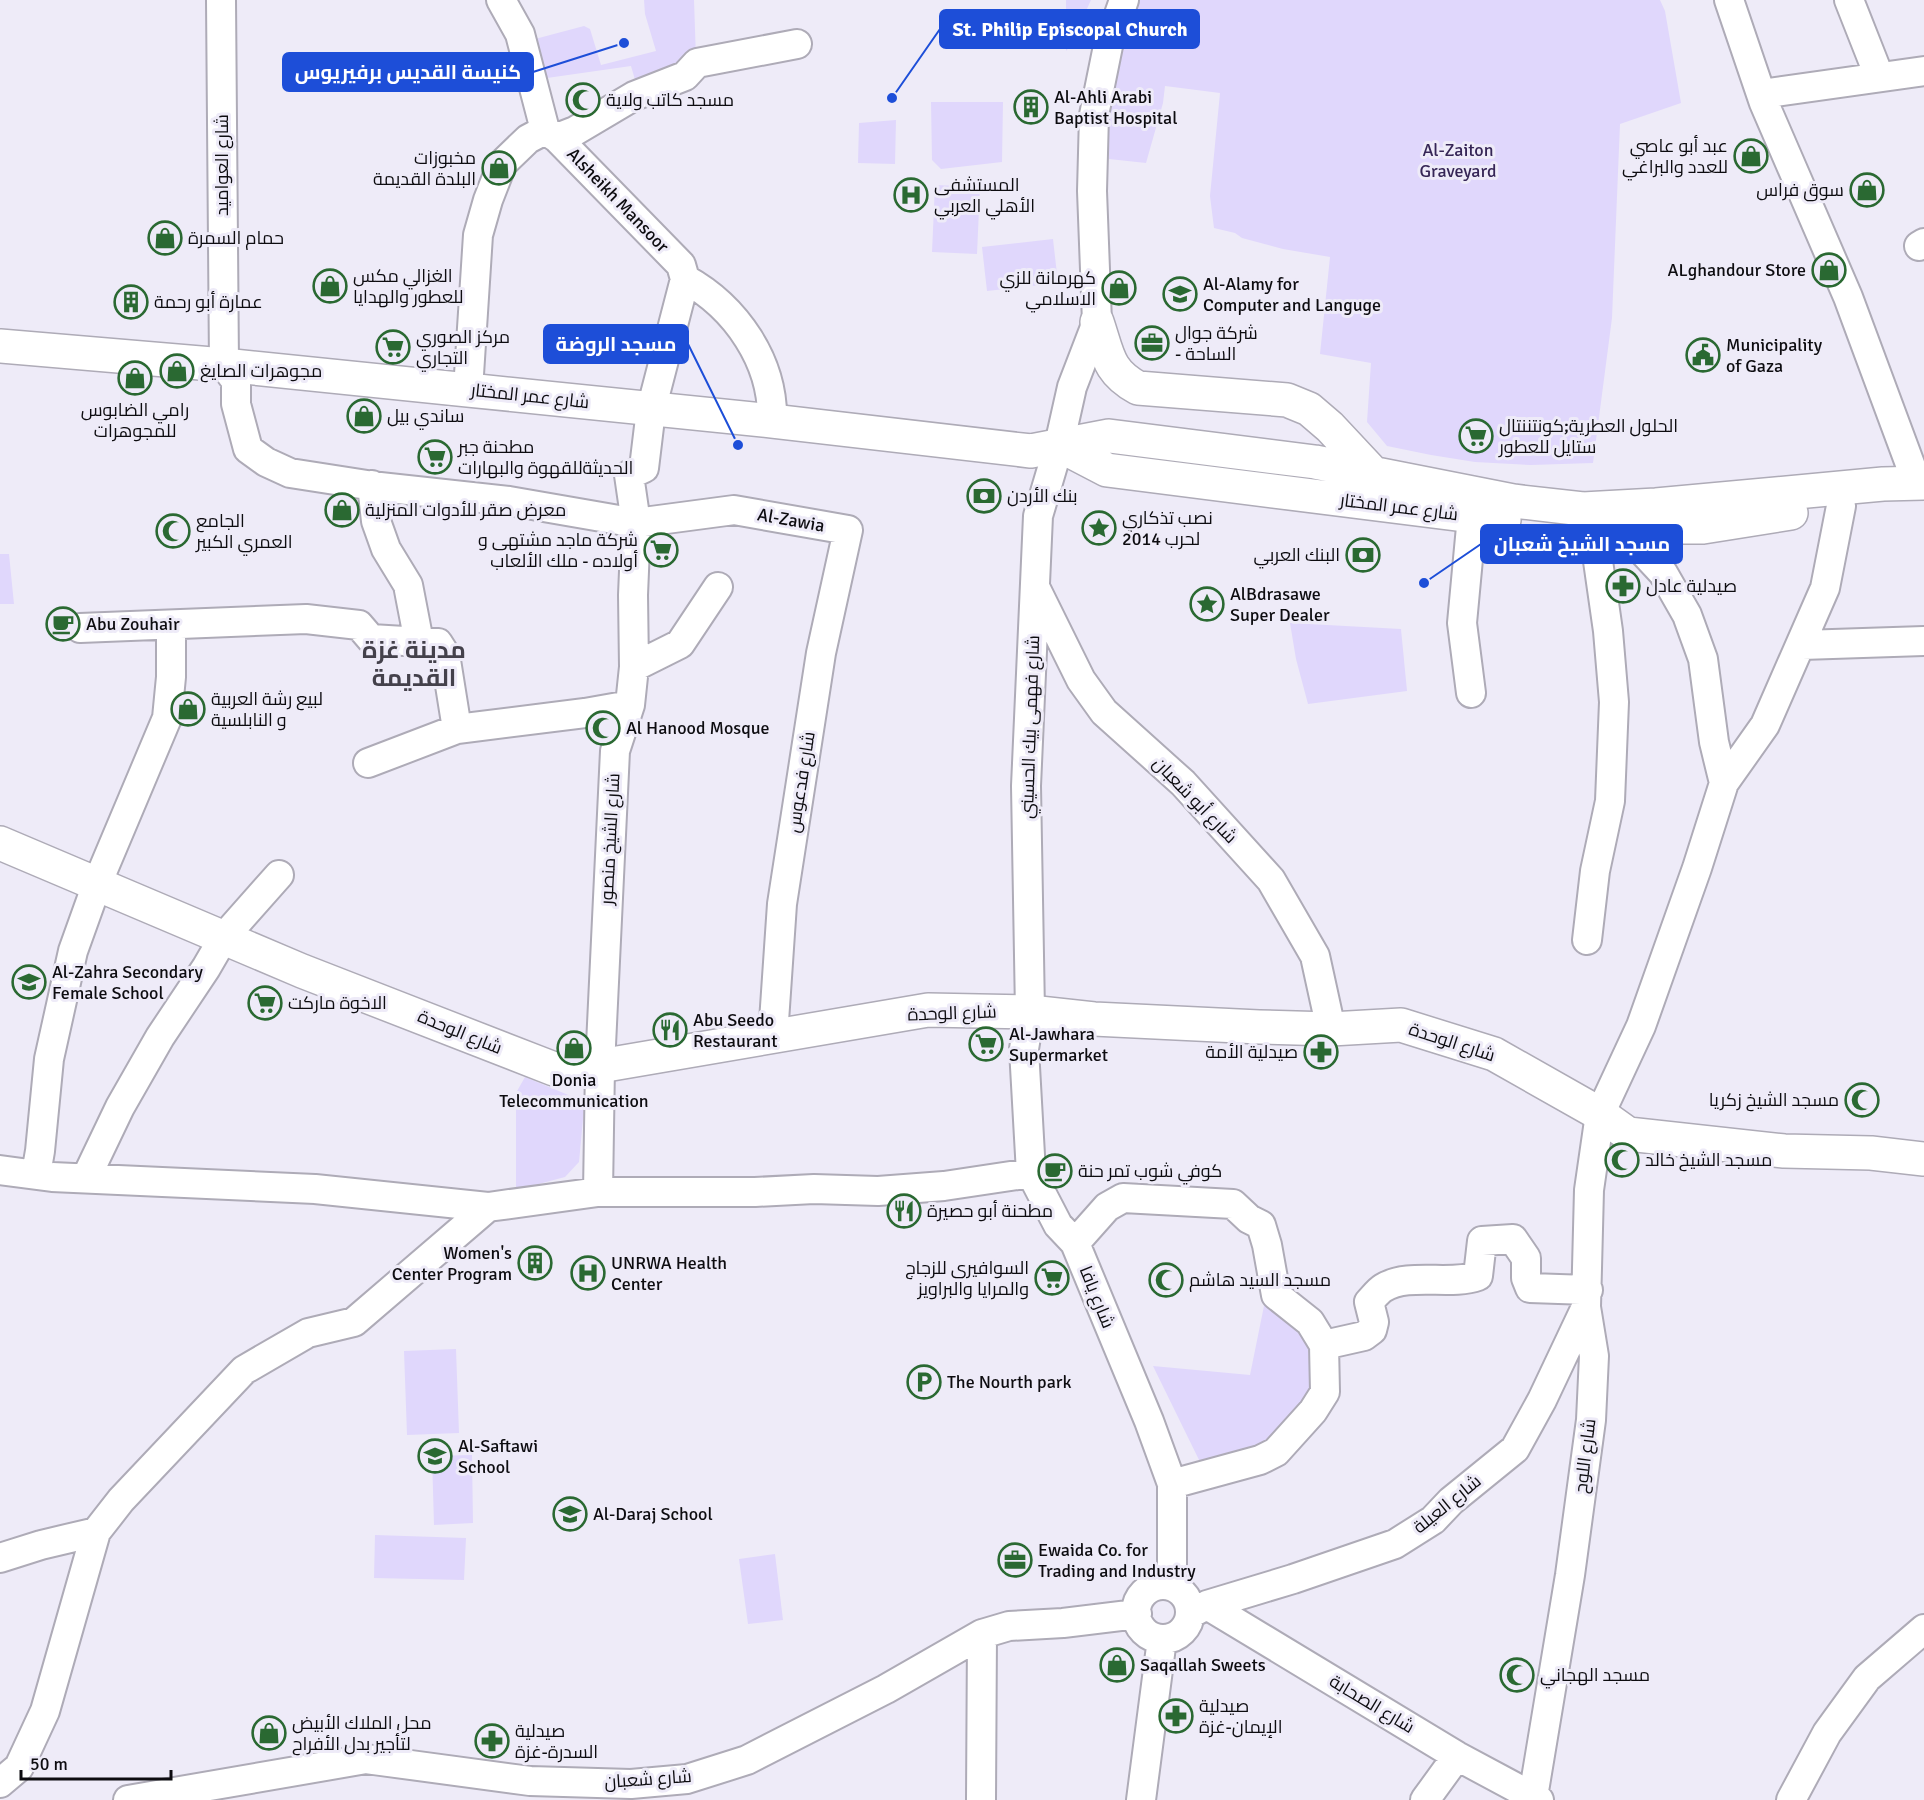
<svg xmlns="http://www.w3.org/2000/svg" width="1924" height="1800" font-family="Signika,Cairo,sans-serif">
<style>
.green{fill:#e0d7fc}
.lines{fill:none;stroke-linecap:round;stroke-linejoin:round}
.minor-casing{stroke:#aeabb7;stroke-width:32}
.major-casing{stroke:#aeabb7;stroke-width:36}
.minor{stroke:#fff;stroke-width:28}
.major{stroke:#fff;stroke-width:33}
.labels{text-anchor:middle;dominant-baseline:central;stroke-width:6;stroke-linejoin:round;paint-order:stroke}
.poi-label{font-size:18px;fill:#0d0c10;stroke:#eeebf8;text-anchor:start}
.park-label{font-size:18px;fill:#362656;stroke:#eeebf8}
.street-label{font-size:18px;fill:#0d0c10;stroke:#eeebf8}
.district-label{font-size:24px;font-weight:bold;fill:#44414b;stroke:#eeebf8}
.leader{fill:none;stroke:#1d4ed8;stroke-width:2}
.callout-dot{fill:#1d4ed8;stroke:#eeebf8;stroke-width:2}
.callout{fill:#1d4ed8;stroke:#1d4ed8;stroke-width:2}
.callout-label{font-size:20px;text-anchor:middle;font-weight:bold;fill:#fff}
</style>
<rect width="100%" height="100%" fill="#eeebf8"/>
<path class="green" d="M 644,0 L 694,0 L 696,59 L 638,90 L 631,66 L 547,78 L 535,39 L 584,26 L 590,29 L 601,65 L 656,51 L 645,14 Z
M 1066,0 L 1091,0 L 1070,46 L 1066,51 Z
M 1140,0 L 1660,0 L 1665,11 L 1681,103 L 1620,124 L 1612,318 L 1593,463 L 1531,465 L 1475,462 L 1431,455 L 1387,446 L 1367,422 L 1371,363 L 1320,354 L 1330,257 L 1283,249 L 1242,238 L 1235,233 L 1214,228 L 1210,196 L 1220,93 L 1165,86 L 1163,103 L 1146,163 L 1109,159 L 1105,116 L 1115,61 Z
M 931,102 L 1003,102 L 1002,162 L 941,169 L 932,160 Z
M 896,120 L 895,164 L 858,163 L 859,123 Z
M 935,185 L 980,187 L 977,254 L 932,252 Z
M 1053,239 L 1058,283 L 987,291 L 982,247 Z
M 0,554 L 9,554 L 14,604 L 0,604 Z
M 1290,623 L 1401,629 L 1407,691 L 1308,704 L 1296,659 Z
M 525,1077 L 578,1099 L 584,1108 L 579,1162 L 565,1177 L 516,1190 L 516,1093 Z
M 1266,1296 L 1307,1335 L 1318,1365 L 1313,1400 L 1270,1448 L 1201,1464 L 1153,1366 L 1250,1375 Z
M 456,1349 L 459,1433 L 407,1435 L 404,1351 Z
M 472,1455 L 473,1523 L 434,1525 L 432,1456 Z
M 375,1535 L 466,1538 L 464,1580 L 374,1578 Z
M 775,1554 L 783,1620 L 748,1624 L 739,1559 Z"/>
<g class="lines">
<g class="minor-casing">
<path id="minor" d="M 221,0 L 224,365 L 236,381 L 236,404 L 248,449 L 266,462 L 290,473 L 380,487 L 509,501 L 636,523 L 734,510 L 848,530 L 821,653 L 782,904 L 773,1036
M 501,0 L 520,34 L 545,130 L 557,138 L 681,265 L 685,279 L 651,410 L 644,468 L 629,475 L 636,523 L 633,595 L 634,667 L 630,705 L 615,751 L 600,1066 L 598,1192
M 1124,0 L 1108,46 L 1094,115 L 1092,191 L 1097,322 L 1072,387 L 1059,445 L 1038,516 L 1026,786 L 1030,1012 L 1024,1049 L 1031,1173 L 1058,1225 L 1075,1243 L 1149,1421 L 1172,1484 L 1172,1586
M 1729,0 L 1764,103 L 1848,297 L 1917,483
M 1849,0 L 1879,76
M 1761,94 L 1924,71
M 557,138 L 575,131 L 634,96 L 685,76 L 697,63 L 797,44
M 1919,246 L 1924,243
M 685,279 C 736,307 774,362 772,421
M 468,390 L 478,235 L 488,200 L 502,164 L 528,139 L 545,130
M 372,485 L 376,521 L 386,549 L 408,585 L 419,642
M 1620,527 L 1663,573 L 1687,615 L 1703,659 L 1714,742 L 1724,783
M 1036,589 L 1081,680 L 1104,712 L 1183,783 L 1271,880 L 1315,956 L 1331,1029
M 80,628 L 306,619 L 359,625 L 371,639 L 438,643 L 445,654 L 457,729
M 1802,645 L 1924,641
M 634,667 L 680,644 L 718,587
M 1471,693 L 1462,623 L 1472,516
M 368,763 L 457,729 L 585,713 L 630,705
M 1587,940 L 1595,871 L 1610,801 L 1614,702 L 1608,631 L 1593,526
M 0,1170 L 52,1177 L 315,1189 L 488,1207
M 36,1174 L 40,1151 L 49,1059 L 73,951 L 97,884 L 167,718 L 171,677 L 171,626
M 86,1178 L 120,1107 L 160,1037 L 206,968 L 224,937 L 279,875
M 1075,1243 L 1107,1207 L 1123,1198 L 1233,1204 L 1249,1219 L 1261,1225 L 1267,1245 L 1276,1295 L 1310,1322 L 1324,1345 L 1325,1392 L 1313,1411 L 1276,1452 L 1260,1460 L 1172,1484
M 1324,1345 L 1364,1336 L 1372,1330 L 1374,1322 L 1369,1302 C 1373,1298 1378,1291 1383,1288 C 1409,1272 1450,1286 1478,1276 L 1482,1241 L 1513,1239 L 1526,1258 L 1526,1278 L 1530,1288 L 1588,1290
M 0,1558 L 41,1545 L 96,1532
M1136 1612a27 27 0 1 1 54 0a27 27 0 1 1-54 0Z
M 1207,1605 L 1457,1756 L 1539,1800
M 1190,1614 L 1207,1605 L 1293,1579 L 1395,1544 L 1433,1520 L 1451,1501 L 1515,1449 L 1542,1400 L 1586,1307
M 0,1783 L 19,1767 L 45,1711 L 96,1532 L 121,1500 L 244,1370 L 308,1333 L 354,1322 L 488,1207 L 598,1192 L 755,1192 L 814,1189 L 878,1191 L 944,1186 L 1031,1173
M 1533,1797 L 1570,1575 L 1591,1420 L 1594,1356 L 1586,1307 L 1589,1190 L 1600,1114 L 1641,1026 L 1697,868 L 1724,783 L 1765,725 L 1825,588 L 1841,506
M 128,1800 L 366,1759 L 530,1781 L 631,1784 L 687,1779 L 747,1760 L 886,1689 L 982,1634 L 1009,1626 L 1063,1623 L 1137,1614
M 981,1800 L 982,1634
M 1141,1800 L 1162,1639
M 1425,1800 L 1457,1756
M 1791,1800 L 1827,1733 L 1867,1678 L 1924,1629"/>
</g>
<g class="major-casing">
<path id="major" d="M 1097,322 C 1108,354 1107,371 1138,388 L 1287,400 L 1309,409 L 1330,427 L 1374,474
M 0,346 L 224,365 L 468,390 L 772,421 L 1031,451 L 1109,436 L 1315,462 L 1513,501 L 1583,509 L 1656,505 L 1883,484 L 1924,483
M 1059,445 L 1107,470 L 1504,520
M 1631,527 L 1703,527 L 1791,513
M 0,843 L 302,971 L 554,1069 L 600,1066 L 928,1010 L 1030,1012 L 1094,1019 L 1259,1027 L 1331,1029 L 1401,1025 L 1494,1054 L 1600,1114 L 1628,1134 L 1784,1151 L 1871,1153 L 1924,1159"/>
</g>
<use href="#minor" class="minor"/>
<use href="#major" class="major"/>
</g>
<defs>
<g id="mosque-ring" transform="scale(1.725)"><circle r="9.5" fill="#eeebf8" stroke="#2a6932" stroke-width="1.5"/><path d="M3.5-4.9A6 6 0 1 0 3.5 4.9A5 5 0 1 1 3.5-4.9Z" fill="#2a6932"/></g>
<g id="building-ring" transform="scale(1.725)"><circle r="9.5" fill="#eeebf8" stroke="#2a6932" stroke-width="1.5"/><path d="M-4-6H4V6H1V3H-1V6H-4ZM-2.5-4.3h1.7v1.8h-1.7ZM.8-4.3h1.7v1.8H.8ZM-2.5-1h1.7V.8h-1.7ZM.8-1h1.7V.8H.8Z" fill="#2a6932"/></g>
<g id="shop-ring" transform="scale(1.725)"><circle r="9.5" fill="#eeebf8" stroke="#2a6932" stroke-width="1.5"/><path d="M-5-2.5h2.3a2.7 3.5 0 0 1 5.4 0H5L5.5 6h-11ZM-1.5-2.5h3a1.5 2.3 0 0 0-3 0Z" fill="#2a6932"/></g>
<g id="hospital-ring" transform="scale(1.725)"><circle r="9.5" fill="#eeebf8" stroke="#2a6932" stroke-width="1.5"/><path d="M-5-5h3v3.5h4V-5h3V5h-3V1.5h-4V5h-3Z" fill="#2a6932"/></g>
<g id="school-ring" transform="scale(1.725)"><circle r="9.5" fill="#eeebf8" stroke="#2a6932" stroke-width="1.5"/><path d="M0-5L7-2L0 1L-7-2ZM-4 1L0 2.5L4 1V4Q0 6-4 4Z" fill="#2a6932"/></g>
<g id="office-ring" transform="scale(1.725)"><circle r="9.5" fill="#eeebf8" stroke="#2a6932" stroke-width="1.5"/><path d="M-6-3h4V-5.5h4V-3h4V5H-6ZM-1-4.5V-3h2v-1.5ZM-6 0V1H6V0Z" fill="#2a6932"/></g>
<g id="supermarket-ring" transform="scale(1.725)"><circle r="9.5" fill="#eeebf8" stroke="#2a6932" stroke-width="1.5"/><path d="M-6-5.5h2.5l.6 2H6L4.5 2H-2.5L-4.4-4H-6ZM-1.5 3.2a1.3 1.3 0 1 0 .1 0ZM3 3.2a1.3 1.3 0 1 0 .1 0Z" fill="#2a6932"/></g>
<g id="civic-ring" transform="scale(1.725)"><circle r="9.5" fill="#eeebf8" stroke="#2a6932" stroke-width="1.5"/><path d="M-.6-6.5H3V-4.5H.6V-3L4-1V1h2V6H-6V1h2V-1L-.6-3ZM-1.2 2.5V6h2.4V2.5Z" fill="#2a6932"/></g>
<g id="bank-ring" transform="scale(1.725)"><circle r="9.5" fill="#eeebf8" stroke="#2a6932" stroke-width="1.5"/><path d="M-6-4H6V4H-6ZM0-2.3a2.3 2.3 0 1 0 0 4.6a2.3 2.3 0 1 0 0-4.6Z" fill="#2a6932"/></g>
<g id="sight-ring" transform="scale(1.725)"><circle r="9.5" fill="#eeebf8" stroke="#2a6932" stroke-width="1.5"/><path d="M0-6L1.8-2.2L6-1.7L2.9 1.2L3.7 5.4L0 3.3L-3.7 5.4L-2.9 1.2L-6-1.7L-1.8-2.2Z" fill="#2a6932"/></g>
<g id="pharmacy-ring" transform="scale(1.725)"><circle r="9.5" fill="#eeebf8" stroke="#2a6932" stroke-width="1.5"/><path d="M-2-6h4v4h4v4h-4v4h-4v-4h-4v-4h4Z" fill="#2a6932"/></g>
<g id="cafe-ring" transform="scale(1.725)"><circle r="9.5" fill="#eeebf8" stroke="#2a6932" stroke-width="1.5"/><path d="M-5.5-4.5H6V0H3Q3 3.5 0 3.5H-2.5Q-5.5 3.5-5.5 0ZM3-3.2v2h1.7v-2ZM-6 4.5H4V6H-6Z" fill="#2a6932"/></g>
<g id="restaurant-ring" transform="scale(1.725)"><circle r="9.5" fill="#eeebf8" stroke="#2a6932" stroke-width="1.5"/><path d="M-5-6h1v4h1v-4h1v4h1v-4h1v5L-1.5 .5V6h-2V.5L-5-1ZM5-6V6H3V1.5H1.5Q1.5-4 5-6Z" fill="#2a6932"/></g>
<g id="parking-ring" transform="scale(1.725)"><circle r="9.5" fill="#eeebf8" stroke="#2a6932" stroke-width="1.5"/><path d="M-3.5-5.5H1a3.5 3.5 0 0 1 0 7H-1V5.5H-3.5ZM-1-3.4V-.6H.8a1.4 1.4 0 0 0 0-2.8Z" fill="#2a6932"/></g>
</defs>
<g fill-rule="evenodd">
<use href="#mosque-ring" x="583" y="100"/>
<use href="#building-ring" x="1031" y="107"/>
<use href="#shop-ring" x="1751" y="156"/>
<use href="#shop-ring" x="499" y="168"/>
<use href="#shop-ring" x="1867" y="190"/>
<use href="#hospital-ring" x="911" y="195"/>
<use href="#shop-ring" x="165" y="238"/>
<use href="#shop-ring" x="1829" y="270"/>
<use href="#shop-ring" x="330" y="286"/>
<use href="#shop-ring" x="1119" y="288"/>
<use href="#school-ring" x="1180" y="294"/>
<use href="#building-ring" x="131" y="302"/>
<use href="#office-ring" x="1152" y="343"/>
<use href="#supermarket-ring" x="393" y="347"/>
<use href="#civic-ring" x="1703" y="355"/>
<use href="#shop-ring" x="177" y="371"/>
<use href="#shop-ring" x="135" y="378"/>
<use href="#shop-ring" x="364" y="416"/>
<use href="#supermarket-ring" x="1476" y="436"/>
<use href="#supermarket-ring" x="435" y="457"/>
<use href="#bank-ring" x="984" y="496"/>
<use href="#shop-ring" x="342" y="510"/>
<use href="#sight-ring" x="1099" y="528"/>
<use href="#mosque-ring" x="173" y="531"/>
<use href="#supermarket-ring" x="661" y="550"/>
<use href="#bank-ring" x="1363" y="555"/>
<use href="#pharmacy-ring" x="1623" y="586"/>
<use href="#sight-ring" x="1207" y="604"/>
<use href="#cafe-ring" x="63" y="624"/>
<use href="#shop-ring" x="188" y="709"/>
<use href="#mosque-ring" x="603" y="728"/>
<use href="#school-ring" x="29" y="982"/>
<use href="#supermarket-ring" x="265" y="1003"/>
<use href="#restaurant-ring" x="670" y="1030"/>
<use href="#supermarket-ring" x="986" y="1044"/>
<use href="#shop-ring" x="574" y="1048"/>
<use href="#pharmacy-ring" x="1321" y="1052"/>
<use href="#mosque-ring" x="1862" y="1100"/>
<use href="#mosque-ring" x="1622" y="1160"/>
<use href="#cafe-ring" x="1055" y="1171"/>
<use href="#restaurant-ring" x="904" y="1211"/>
<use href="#building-ring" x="535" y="1263"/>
<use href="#hospital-ring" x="588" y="1273"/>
<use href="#supermarket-ring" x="1052" y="1278"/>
<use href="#mosque-ring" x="1166" y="1280"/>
<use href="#parking-ring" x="924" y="1382"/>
<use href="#school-ring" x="435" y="1456"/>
<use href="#school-ring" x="570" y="1514"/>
<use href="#office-ring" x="1015" y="1560"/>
<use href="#shop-ring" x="1117" y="1665"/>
<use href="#mosque-ring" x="1517" y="1675"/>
<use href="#pharmacy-ring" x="1176" y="1716"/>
<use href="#shop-ring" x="269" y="1733"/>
<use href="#pharmacy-ring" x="492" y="1741"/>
</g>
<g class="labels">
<g class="poi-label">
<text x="1054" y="97">Al-Ahli Arabi<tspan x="1054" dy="21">Baptist Hospital</tspan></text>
<text x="606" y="100">مسجد كاتب ولاية</text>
<text x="1728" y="146" text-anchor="end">عبد أبو عاصي<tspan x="1728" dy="21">للعدد والبراغي</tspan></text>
<text x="476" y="158" text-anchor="end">مخبوزات<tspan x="476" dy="21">البلدة القديمة</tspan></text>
<text x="934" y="185">المستشفى<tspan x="934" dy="21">الأهلي العربي</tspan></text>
<text x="1844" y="190" text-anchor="end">سوق فراس</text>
<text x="188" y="238">حمام السمرة</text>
<text x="1806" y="270" text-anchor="end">ALghandour Store</text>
<text x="353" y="276">الغزالي مكس<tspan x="353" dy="21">للعطور والهدايا</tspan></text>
<text x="1096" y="278" text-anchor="end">كهرمانة للزي<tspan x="1096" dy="21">الاسلامي</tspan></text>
<text x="1203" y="284">Al-Alamy for<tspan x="1203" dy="21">Computer and Languge</tspan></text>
<text x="154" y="302">عمارة أبو رحمة</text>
<text x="1175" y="333">شركة جوال<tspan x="1175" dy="21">- الساحة</tspan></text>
<text x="416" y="337">مركز الصوري<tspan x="416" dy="21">التجاري</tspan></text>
<text x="1726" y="345">Municipality<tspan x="1726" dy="21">of Gaza</tspan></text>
<text x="200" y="371">مجوهرات الصايغ</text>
<text x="135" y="410" text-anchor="middle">رامي الضابوس<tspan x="135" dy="21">للمجوهرات</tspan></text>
<text x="387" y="416">ساندي بيل</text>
<text x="1499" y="426">الحلول العطرية;كونتننتال<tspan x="1499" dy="21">ستايل للعطور</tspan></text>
<text x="458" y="447">مطحنة جبر<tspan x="458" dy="21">الحديثةللقهوة والبهارات</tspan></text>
<text x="1007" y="496">بنك الأردن</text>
<text x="365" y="510">معرض صقر للأدوات المنزلية</text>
<text x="1122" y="518">نصب تذكاري<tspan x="1122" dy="21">لحرب 2014</tspan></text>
<text x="196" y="521">الجامع<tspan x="196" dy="21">العمري الكبير</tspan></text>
<text x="638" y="540" text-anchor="end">شركة ماجد مشتهى و<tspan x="638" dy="21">أولاده - ملك الألعاب</tspan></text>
<text x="1340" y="555" text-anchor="end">البنك العربي</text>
<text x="1646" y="586">صيدلية عادل</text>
<text x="1230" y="594">AlBdrasawe<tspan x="1230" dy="21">Super Dealer</tspan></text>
<text x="86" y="624">Abu Zouhair</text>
<text x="211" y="699">لبيع رشة العربية<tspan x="211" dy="21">و النابلسية</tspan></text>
<text x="626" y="728">Al Hanood Mosque</text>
<text x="52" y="972">Al-Zahra Secondary<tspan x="52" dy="21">Female School</tspan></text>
<text x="288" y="1003">الاخوة ماركت</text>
<text x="693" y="1020">Abu Seedo<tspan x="693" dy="21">Restaurant</tspan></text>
<text x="1009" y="1034">Al-Jawhara<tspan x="1009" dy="21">Supermarket</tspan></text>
<text x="1298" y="1052" text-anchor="end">صيدلية الأمة</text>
<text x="574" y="1080" text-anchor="middle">Donia<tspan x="574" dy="21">Telecommunication</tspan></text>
<text x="1839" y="1100" text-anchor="end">مسجد الشيخ زكريا</text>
<text x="1645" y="1160">مسجد الشيخ خالد</text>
<text x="1078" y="1171">كوفي شوب تمر حنة</text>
<text x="927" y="1211">مطحنة أبو حصيرة</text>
<text x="512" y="1253" text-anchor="end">Women's<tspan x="512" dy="21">Center Program</tspan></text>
<text x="611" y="1263">UNRWA Health<tspan x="611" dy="21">Center</tspan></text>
<text x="1029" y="1268" text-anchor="end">السوافيري للزجاج<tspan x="1029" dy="21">والمرايا والبراويز</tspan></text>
<text x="1189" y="1280">مسجد السيد هاشم</text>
<text x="947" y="1382">The Nourth park</text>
<text x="458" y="1446">Al-Saftawi<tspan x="458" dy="21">School</tspan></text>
<text x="593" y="1514">Al-Daraj School</text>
<text x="1038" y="1550">Ewaida Co. for<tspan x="1038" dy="21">Trading and Industry</tspan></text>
<text x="1140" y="1665">Saqallah Sweets</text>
<text x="1540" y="1675">مسجد الهجاني</text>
<text x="1199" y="1706">صيدلية<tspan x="1199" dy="21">الإيمان-غزة</tspan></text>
<text x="292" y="1723">محل الملاك الأبيض<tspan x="292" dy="21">لتأجير بدل الأفراح</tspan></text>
<text x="515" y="1731">صيدلية<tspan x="515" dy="21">السدرة-غزة</tspan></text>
</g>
<g class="park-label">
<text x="1458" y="150">Al-Zaiton<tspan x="1458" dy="21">Graveyard</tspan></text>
</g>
<g class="street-label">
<text transform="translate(222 165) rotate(-90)">شارع العواميد</text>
<text transform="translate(618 200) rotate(46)">Alsheikh Mansoor</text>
<text transform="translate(530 396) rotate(6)">شارع عمر المختار</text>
<text transform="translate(1399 507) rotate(7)">شارع عمر المختار</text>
<text transform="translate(791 520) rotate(10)">Al-Zawia</text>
<text transform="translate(1030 727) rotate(-88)">شارع فهمى بيك الحسيني</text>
<text transform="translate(801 782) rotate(-81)">شارع فدعوس</text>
<text transform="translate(1195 800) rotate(46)">شارع أبو شعبان</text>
<text transform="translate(610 839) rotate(-87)">شارع الشيخ منصور</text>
<text transform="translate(952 1013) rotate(-2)">شارع الوحدة</text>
<text transform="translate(460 1032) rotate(22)">شارع الوحدة</text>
<text transform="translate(1452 1042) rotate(18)">شارع الوحدة</text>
<text transform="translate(1097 1297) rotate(68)">شارع يافا</text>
<text transform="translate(1585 1456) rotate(-83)">شارع اللوح</text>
<text transform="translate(1447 1504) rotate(-39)">شارع العيلة</text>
<text transform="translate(1372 1704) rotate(31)">شارع الصحابة</text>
<text transform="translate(648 1779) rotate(-4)">شارع شعبان</text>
</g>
<g class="district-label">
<text x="414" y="650">مدينة غزة<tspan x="414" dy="28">القديمة</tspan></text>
</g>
</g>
<path class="leader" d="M892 98L940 29M624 43L533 72M738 445L688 344M1424 583L1481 544"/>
<g class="callout-dot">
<circle cx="892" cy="98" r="6"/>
<circle cx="624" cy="43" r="6"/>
<circle cx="738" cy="445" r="6"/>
<circle cx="1424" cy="583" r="6"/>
</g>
<g class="callout">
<rect x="940" y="10" width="259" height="38" rx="6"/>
<rect x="283" y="53" width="250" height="38" rx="6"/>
<rect x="544" y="325" width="144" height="38" rx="6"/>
<rect x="1481" y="525" width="201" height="38" rx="6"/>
</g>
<g class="callout-label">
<text x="1070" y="36">St. Philip Episcopal Church</text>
<text x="408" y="79">كنيسة القديس برفيريوس</text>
<text x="616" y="351">مسجد الروضة</text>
<text x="1582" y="551">مسجد الشيخ شعبان</text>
</g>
<path d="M21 1770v9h150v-9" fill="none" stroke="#0d0c10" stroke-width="3"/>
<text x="30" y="1770" font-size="18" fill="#0d0c10" stroke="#eeebf8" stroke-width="4.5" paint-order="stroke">50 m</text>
</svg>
